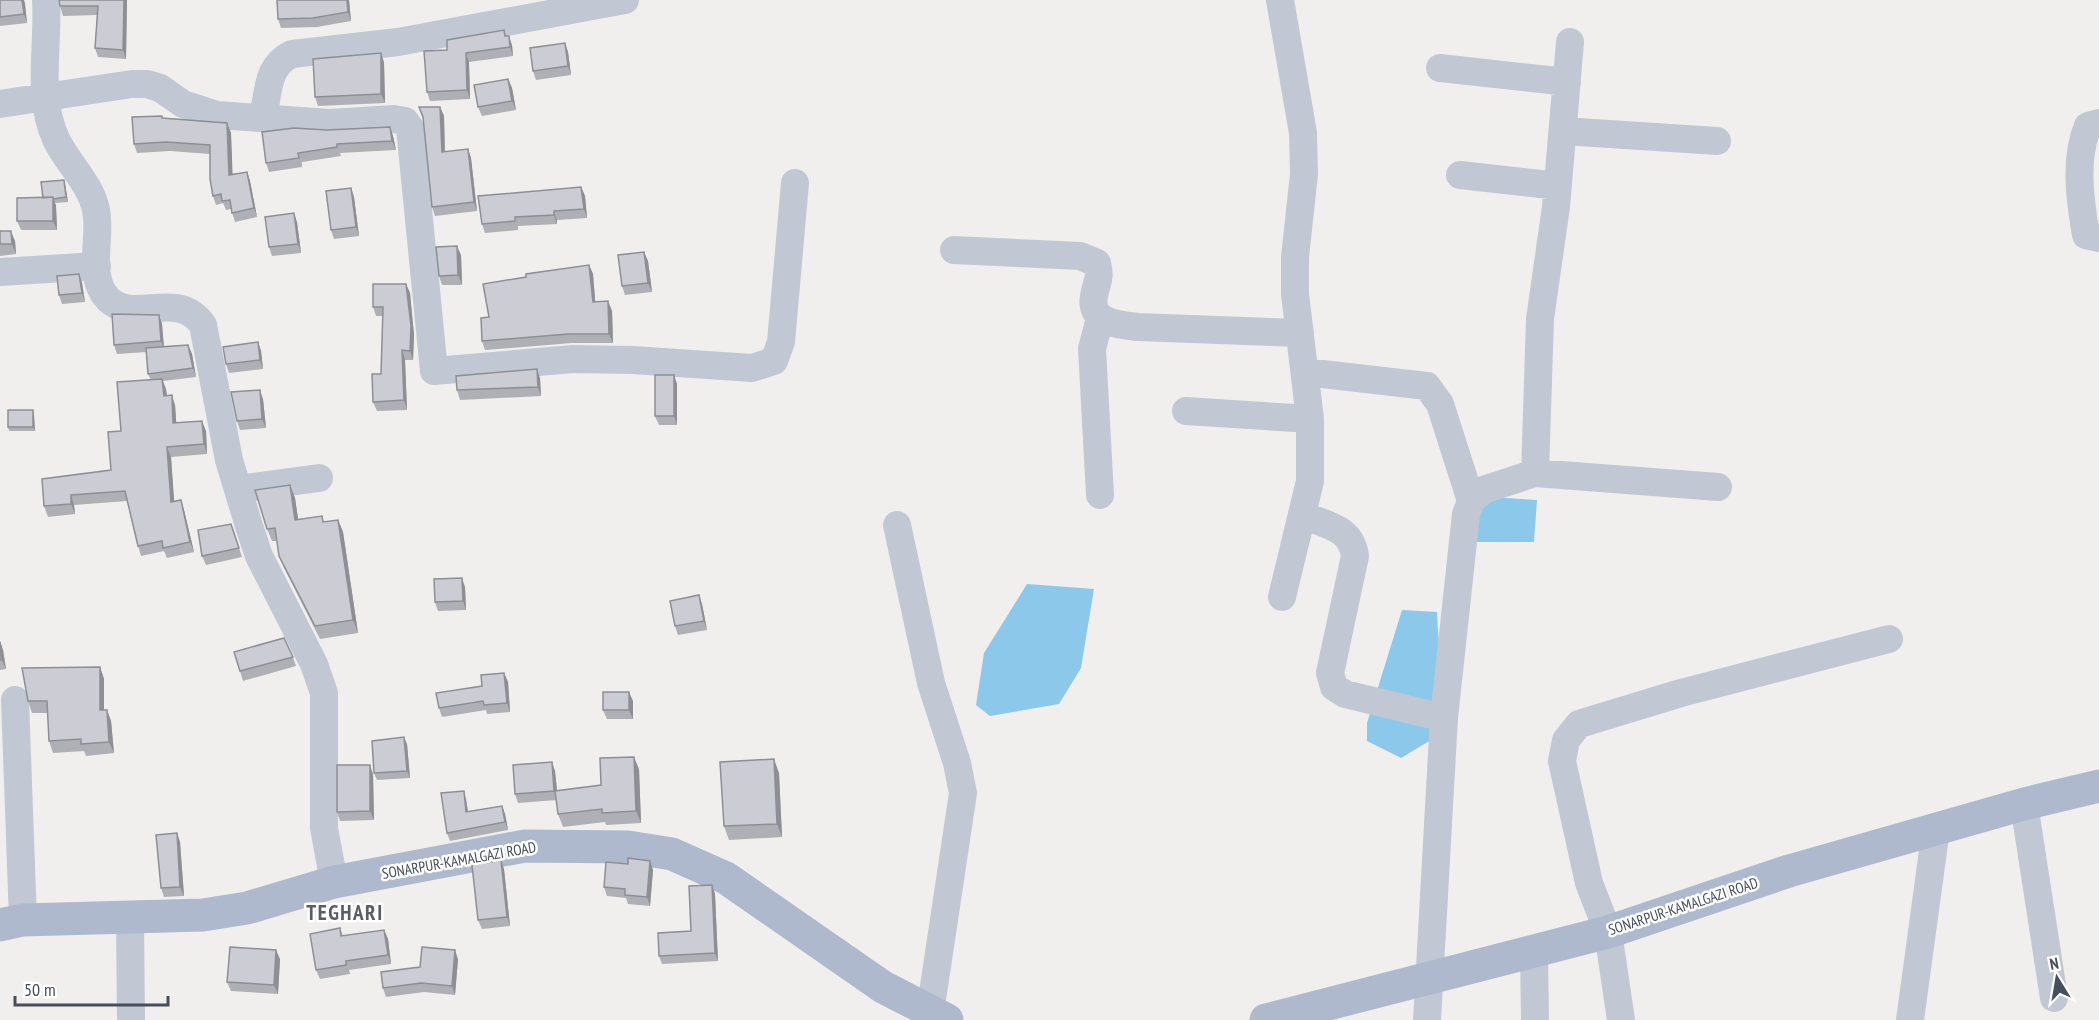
<svg xmlns="http://www.w3.org/2000/svg" width="2099" height="1020" font-family="'PT Sans Narrow',sans-serif">
<style>
.water{fill:#8bc8ea}
.lines{fill:none;stroke-linecap:round;stroke-linejoin:round}
.minor{stroke:#c2c8d3;stroke-width:28}
.major{stroke:#aeb9cd;stroke-width:33}
.wall{fill:#afafb6}
.shaded-wall{fill:#8e8f94}
.building{fill:#cbccd4;stroke:#8e8f94;stroke-width:1.5}
.labels{text-anchor:middle;dominant-baseline:central;stroke-width:5;stroke-linejoin:round;paint-order:stroke}
.street-label{font-size:15px;fill:#474e5b;stroke:#fff}
.district-label{font-size:21px;font-weight:bold;letter-spacing:1.5px;fill:#5b5d63;stroke:#fff}
</style>
<rect width="100%" height="100%" fill="#f1efee"/>
<path class="water" d="M 1489,497 L 1537,500 L 1534,542 L 1477,542 L 1474,513 Z
M 1027,584 L 1094,589 L 1081,668 L 1059,704 L 990,716 L 976,705 L 984,653 Z
M 1402,610 L 1437,612 L 1439,649 L 1431,740 L 1401,758 L 1367,741 L 1367,723 Z"/>
<g class="lines">
<path class="minor" d="M 46,0 C 49,46 36,96 56,139 C 67,163 91,184 96,210 C 102,237 86,276 108,299 C 134,325 177,288 203,325 L 229,460 L 249,526 L 259,556 L 314,664 L 324,693 L 324,828 L 334,882
M 1280,0 L 1303,133 L 1304,174 L 1295,257 L 1295,294 L 1310,419 L 1310,481 L 1282,597
M 1440,68 L 1567,82
M 0,104 L 132,84 L 147,84 L 160,88 L 183,104 L 217,115 L 329,123 L 394,119 L 405,121 L 410,128 L 434,371 L 573,359 L 633,360 L 752,368 L 774,361 L 781,342 L 795,183
M 263,117 C 269,92 266,66 292,54 L 398,42 L 625,0
M 2099,123 L 2088,126 C 2074,159 2080,200 2086,235 L 2099,238
M 1563,131 L 1717,141
M 1460,175 L 1558,186
M 954,250 L 1080,256 L 1097,263 C 1101,280 1097,280 1094,296 C 1089,323 1119,325 1138,327 L 1300,333
M 0,272 L 97,266
M 1100,318 L 1092,349 L 1100,495
M 1305,372 L 1427,386 L 1440,404 L 1471,501
M 1186,411 L 1310,419
M 1535,473 L 1540,319 L 1556,207 L 1570,42
M 238,489 L 319,478
M 1302,515 C 1326,525 1351,527 1355,556 L 1330,673 L 1334,687 L 1345,694 L 1444,718
M 897,525 L 931,683 L 957,763 L 963,793 L 930,1013
M 15,700 L 23,920
M 2024,804 L 2054,998
M 130,919 L 131,1020
M 1534,952 L 1535,1020
M 1427,1020 L 1444,718 L 1466,514 L 1471,501 L 1483,490 L 1535,473 L 1718,487
M 1621,1020 L 1608,932 L 1589,883 L 1562,761 L 1566,740 L 1579,724 L 1681,693 L 1889,639
M 1910,1020 L 1936,829"/>
<path class="major" d="M 0,925 L 23,920 L 203,915 L 247,908 L 334,882 L 525,846 L 628,847 L 672,854 L 726,878 L 883,987 L 947,1020
M 1266,1020 L 1608,932 L 1789,871 L 2024,804 L 2099,786"/>
</g>
<path class="wall" d="M 0,0 L 24,0 L 25,4 L 27,23 L 0,26 Z
M 59,0 L 127,0 L 126,59 L 98,57 L 95,48 L 97,15 L 63,16 L 60,6 Z
M 277,0 L 349,0 L 351,21 L 317,27 L 281,28 L 278,19 Z
M 504,30 L 506,36 L 512,45 L 513,56 L 469,62 L 470,99 L 430,101 L 427,92 L 447,50 Z
M 565,43 L 568,52 L 571,75 L 536,80 L 533,71 Z
M 384,62 L 385,103 L 318,106 L 315,97 Z
M 508,79 L 512,88 L 516,110 L 482,116 L 478,107 Z
M 419,107 L 440,107 L 444,116 L 445,152 L 468,149 L 471,158 L 477,211 L 435,216 L 432,207 L 423,119 Z
M 163,118 L 227,123 L 231,133 L 232,174 L 247,172 L 250,181 L 257,217 L 235,222 L 231,209 L 226,210 L 223,203 L 216,205 L 213,196 L 210,154 L 170,151 L 137,153 L 134,144 Z
M 390,127 L 393,136 L 396,150 L 340,153 L 341,156 L 302,162 L 302,167 L 269,172 L 266,163 L 327,130 Z
M 65,184 L 68,202 L 55,203 L 56,206 L 57,230 L 21,230 L 17,221 L 42,198 Z
M 581,187 L 585,196 L 587,218 L 557,220 L 557,224 L 518,226 L 518,230 L 485,233 L 482,224 Z
M 351,188 L 354,197 L 359,236 L 334,239 L 331,230 Z
M 297,222 L 301,253 L 272,256 L 269,247 Z
M 0,231 L 15,241 L 16,254 L 0,256 Z
M 644,252 L 648,261 L 652,292 L 625,295 L 622,286 Z
M 461,255 L 462,285 L 442,285 L 439,276 Z
M 589,265 L 593,274 L 595,302 L 608,301 L 612,311 L 613,343 L 572,343 L 485,350 L 482,341 L 489,317 L 526,277 Z
M 79,274 L 82,283 L 85,302 L 62,304 L 59,295 Z
M 406,284 L 410,293 L 414,335 L 413,360 L 405,360 L 407,410 L 377,411 L 373,402 L 381,374 L 383,316 L 376,316 L 373,307 Z
M 159,315 L 162,324 L 164,346 L 188,345 L 192,354 L 196,377 L 163,381 L 166,389 L 167,396 L 175,405 L 176,423 L 206,431 L 207,454 L 171,457 L 174,502 L 181,500 L 184,510 L 194,552 L 167,558 L 164,551 L 141,556 L 138,546 L 127,501 L 74,505 L 75,514 L 48,517 L 44,506 L 111,470 L 121,431 L 151,380 L 148,374 L 147,352 L 117,354 L 114,345 Z
M 258,342 L 261,351 L 263,369 L 229,373 L 226,364 Z
M 674,375 L 677,384 L 677,425 L 659,425 L 655,416 Z
M 540,378 L 541,396 L 460,400 L 457,390 Z
M 263,399 L 266,428 L 240,430 L 237,421 Z
M 33,410 L 34,415 L 35,431 L 9,431 L 8,427 Z
M 290,485 L 295,498 L 298,519 L 322,516 L 324,522 L 338,520 L 343,532 L 358,633 L 320,639 L 284,568 L 279,556 L 277,541 L 272,541 L 267,529 Z
M 231,524 L 242,557 L 206,565 L 202,556 Z
M 465,587 L 466,610 L 438,611 L 435,602 Z
M 702,604 L 707,630 L 678,635 L 675,626 Z
M 0,641 L 3,650 L 6,669 L 0,670 Z
M 293,657 L 296,666 L 243,681 L 240,671 Z
M 100,667 L 104,679 L 104,710 L 107,710 L 111,721 L 114,753 L 86,756 L 84,751 L 53,753 L 49,741 L 48,713 L 32,713 L 28,701 Z
M 504,673 L 508,682 L 510,712 L 487,714 L 486,710 L 442,717 L 439,708 L 482,686 Z
M 633,701 L 633,719 L 607,719 L 603,710 Z
M 407,744 L 410,778 L 377,780 L 374,773 Z
M 639,769 L 641,823 L 606,825 L 605,822 L 563,827 L 558,814 L 557,800 L 518,803 L 515,794 L 555,771 L 557,791 L 601,785 Z
M 779,773 L 782,837 L 729,840 L 724,826 Z
M 373,774 L 374,820 L 340,821 L 337,812 Z
M 466,799 L 468,811 L 502,806 L 505,814 L 508,830 L 450,841 L 447,833 Z
M 177,833 L 180,842 L 184,896 L 164,897 L 161,888 Z
M 650,861 L 653,870 L 650,906 L 628,904 L 626,898 L 607,896 L 604,887 L 628,864 Z
M 504,869 L 510,926 L 482,929 L 478,920 Z
M 712,885 L 715,894 L 718,961 L 662,964 L 659,956 L 691,931 Z
M 340,928 L 343,936 L 384,930 L 388,939 L 391,964 L 349,970 L 350,974 L 320,979 L 316,970 Z
M 280,959 L 278,994 L 231,991 L 227,982 Z
M 458,959 L 455,995 L 424,992 L 386,997 L 383,988 Z"/>
<path class="shaded-wall" d="M 22,0 L 24,0 L 25,4 L 27,23 L 24,14 Z
M 124,0 L 127,0 L 126,59 L 123,50 Z
M 347,0 L 349,0 L 351,21 L 348,12 Z
M 509,36 L 512,45 L 513,56 L 510,47 Z
M 565,43 L 568,52 L 571,75 L 568,66 Z
M 381,53 L 384,62 L 385,103 L 381,94 Z
M 466,53 L 469,62 L 470,99 L 467,90 Z
M 508,79 L 512,88 L 516,110 L 512,101 Z
M 440,107 L 444,116 L 445,161 L 442,152 Z
M 227,123 L 231,133 L 233,184 L 229,175 Z
M 390,127 L 393,136 L 396,150 L 392,141 Z
M 468,149 L 471,158 L 477,211 L 474,202 Z
M 247,172 L 250,181 L 257,217 L 254,208 Z
M 64,180 L 65,184 L 68,202 L 66,197 Z
M 581,187 L 585,196 L 587,218 L 584,209 Z
M 351,188 L 354,197 L 359,236 L 356,227 Z
M 53,197 L 56,206 L 57,230 L 53,221 Z
M 554,211 L 557,220 L 557,224 L 554,215 Z
M 294,213 L 297,222 L 301,253 L 298,244 Z
M 11,231 L 15,241 L 16,254 L 12,244 Z
M 457,246 L 461,255 L 462,285 L 458,275 Z
M 644,252 L 648,261 L 652,292 L 648,283 Z
M 589,265 L 593,274 L 596,311 L 593,302 Z
M 79,274 L 82,283 L 85,302 L 82,293 Z
M 406,284 L 410,293 L 414,335 L 413,360 L 410,351 Z
M 608,301 L 612,311 L 613,343 L 609,334 Z
M 159,315 L 162,324 L 164,350 L 161,341 Z
M 258,342 L 261,351 L 263,369 L 260,360 Z
M 188,345 L 192,354 L 196,377 L 193,368 Z
M 402,350 L 405,360 L 407,410 L 404,400 Z
M 537,369 L 540,378 L 541,396 L 538,387 Z
M 674,375 L 677,384 L 677,425 L 674,416 Z
M 162,379 L 166,389 L 168,406 L 164,396 Z
M 260,390 L 263,399 L 266,428 L 262,419 Z
M 172,395 L 175,405 L 177,433 L 173,423 Z
M 33,410 L 34,415 L 35,431 L 33,427 Z
M 202,421 L 206,431 L 207,454 L 204,444 Z
M 167,447 L 171,457 L 175,512 L 171,502 Z
M 290,485 L 295,498 L 300,532 L 295,520 Z
M 71,495 L 74,505 L 75,514 L 71,504 Z
M 181,500 L 184,510 L 194,552 L 190,542 Z
M 338,520 L 343,532 L 358,633 L 353,620 Z
M 462,578 L 465,587 L 466,610 L 463,601 Z
M 699,595 L 702,604 L 707,630 L 704,621 Z
M 0,641 L 3,650 L 6,669 L 2,660 Z
M 100,667 L 104,679 L 104,722 L 100,710 Z
M 504,673 L 508,682 L 510,712 L 507,703 Z
M 629,692 L 633,701 L 633,719 L 629,710 Z
M 107,710 L 111,721 L 114,753 L 109,742 Z
M 404,737 L 407,744 L 410,778 L 407,771 Z
M 634,757 L 639,769 L 641,823 L 636,811 Z
M 774,759 L 779,773 L 782,837 L 777,824 Z
M 552,762 L 555,771 L 558,800 L 554,791 Z
M 370,765 L 373,774 L 374,820 L 370,811 Z
M 464,791 L 466,799 L 469,820 L 466,812 Z
M 502,806 L 505,814 L 508,830 L 505,822 Z
M 177,833 L 180,842 L 184,896 L 180,887 Z
M 501,860 L 504,869 L 510,926 L 507,917 Z
M 650,861 L 653,870 L 650,906 L 647,897 Z
M 712,885 L 715,894 L 718,961 L 715,953 Z
M 384,930 L 388,939 L 391,964 L 388,955 Z
M 276,950 L 280,959 L 278,994 L 274,985 Z
M 455,950 L 458,959 L 455,995 L 452,986 Z"/>
<path class="building" d="M 0,0 L 22,0 L 24,14 L 0,17 Z
M 59,0 L 124,0 L 123,50 L 95,48 L 98,6 L 60,6 Z
M 277,0 L 347,0 L 348,12 L 313,18 L 278,19 Z
M 504,30 L 505,36 L 509,36 L 510,47 L 466,53 L 467,90 L 427,92 L 424,51 L 447,50 L 447,40 Z
M 565,43 L 568,66 L 533,71 L 530,48 Z
M 381,53 L 381,94 L 315,97 L 313,59 Z
M 508,79 L 512,101 L 478,107 L 474,85 Z
M 419,107 L 440,107 L 442,152 L 468,149 L 474,202 L 432,207 L 423,117 Z
M 162,116 L 162,118 L 227,123 L 229,175 L 247,172 L 254,208 L 232,213 L 230,200 L 222,201 L 221,194 L 213,196 L 210,179 L 210,145 L 166,142 L 134,144 L 132,117 Z
M 390,127 L 392,141 L 337,144 L 337,147 L 298,153 L 299,158 L 266,163 L 262,132 L 294,128 L 327,130 Z
M 64,180 L 66,197 L 53,199 L 53,197 L 43,198 L 41,182 Z
M 581,187 L 584,209 L 554,211 L 554,215 L 515,217 L 515,221 L 482,224 L 478,196 Z
M 351,188 L 356,227 L 331,230 L 326,191 Z
M 53,197 L 53,221 L 17,221 L 17,198 Z
M 294,213 L 298,244 L 269,247 L 265,217 Z
M 0,231 L 11,231 L 12,244 L 0,244 Z
M 457,246 L 458,275 L 439,276 L 436,247 Z
M 644,252 L 648,283 L 622,286 L 618,255 Z
M 589,265 L 593,302 L 608,301 L 609,334 L 568,334 L 482,341 L 481,318 L 489,317 L 483,284 L 526,277 L 526,274 Z
M 79,274 L 82,293 L 59,295 L 57,276 Z
M 373,284 L 406,284 L 411,326 L 410,351 L 402,350 L 404,400 L 373,402 L 372,374 L 381,374 L 383,307 L 373,307 Z
M 112,314 L 159,315 L 161,341 L 114,345 Z
M 258,342 L 260,360 L 226,364 L 223,347 Z
M 188,345 L 193,368 L 148,374 L 146,348 Z
M 537,369 L 538,387 L 457,390 L 456,376 Z
M 655,375 L 674,375 L 674,416 L 655,416 Z
M 162,379 L 164,396 L 172,395 L 173,423 L 202,421 L 204,444 L 167,447 L 171,502 L 181,500 L 190,542 L 163,548 L 162,541 L 138,546 L 125,491 L 71,495 L 71,504 L 44,506 L 42,479 L 111,470 L 108,432 L 121,431 L 117,382 Z
M 260,390 L 262,419 L 237,421 L 231,392 Z
M 8,410 L 33,410 L 33,427 L 8,427 Z
M 290,485 L 295,520 L 322,516 L 323,522 L 338,520 L 353,620 L 315,626 L 279,556 L 275,528 L 267,529 L 255,490 Z
M 231,524 L 239,548 L 202,556 L 198,530 Z
M 462,578 L 463,601 L 435,602 L 434,579 Z
M 699,595 L 704,621 L 675,626 L 670,601 Z
M 284,638 L 293,657 L 240,671 L 234,652 Z
M 0,642 L 2,660 L 0,660 Z
M 100,667 L 100,710 L 107,710 L 109,742 L 81,744 L 81,739 L 49,741 L 47,701 L 28,701 L 22,668 Z
M 504,673 L 507,703 L 484,705 L 483,701 L 439,708 L 436,693 L 482,686 L 481,675 Z
M 603,692 L 629,692 L 629,710 L 603,710 Z
M 404,737 L 407,771 L 374,773 L 372,741 Z
M 634,757 L 636,811 L 602,813 L 602,809 L 558,814 L 555,791 L 601,785 L 600,758 Z
M 774,759 L 777,824 L 724,826 L 720,762 Z
M 552,762 L 554,791 L 515,794 L 513,765 Z
M 337,765 L 370,765 L 370,811 L 337,812 Z
M 464,791 L 466,812 L 502,806 L 505,822 L 447,833 L 441,793 Z
M 177,833 L 180,887 L 161,888 L 156,835 Z
M 628,858 L 650,861 L 647,897 L 625,895 L 625,889 L 604,887 L 606,862 L 628,864 Z
M 501,860 L 507,917 L 478,920 L 472,865 Z
M 712,885 L 715,953 L 659,956 L 658,933 L 691,931 L 689,886 Z
M 340,928 L 341,936 L 384,930 L 388,955 L 346,961 L 346,965 L 316,970 L 310,934 Z
M 230,947 L 276,950 L 274,985 L 227,982 Z
M 422,947 L 455,950 L 452,986 L 421,983 L 383,988 L 381,972 L 420,967 Z"/>
<g class="labels">
<g class="street-label">
<text transform="translate(459 860) rotate(-10)">SONARPUR-KAMALGAZI ROAD</text>
<text transform="translate(1683 906) rotate(-18)">SONARPUR-KAMALGAZI ROAD</text>
</g>
<g class="district-label">
<text x="345" y="912">TEGHARI</text>
</g>
</g>
<g transform="translate(2057 978) rotate(349)" stroke="#ffffff" stroke-width="4.5" paint-order="stroke">
<path d="M0-4.5L10 22L0 15L-10 22Z" fill="#474e5b"/>
<text y="-9" font-size="16" font-weight="bold" text-anchor="middle" fill="#474e5b">N</text>
</g>
<path d="M15 996v9h153v-9" fill="none" stroke="#474e5b" stroke-width="3"/>
<text x="24" y="996" font-size="18" fill="#474e5b" stroke="#ffffff" stroke-width="4.5" paint-order="stroke">50 m</text>
</svg>
